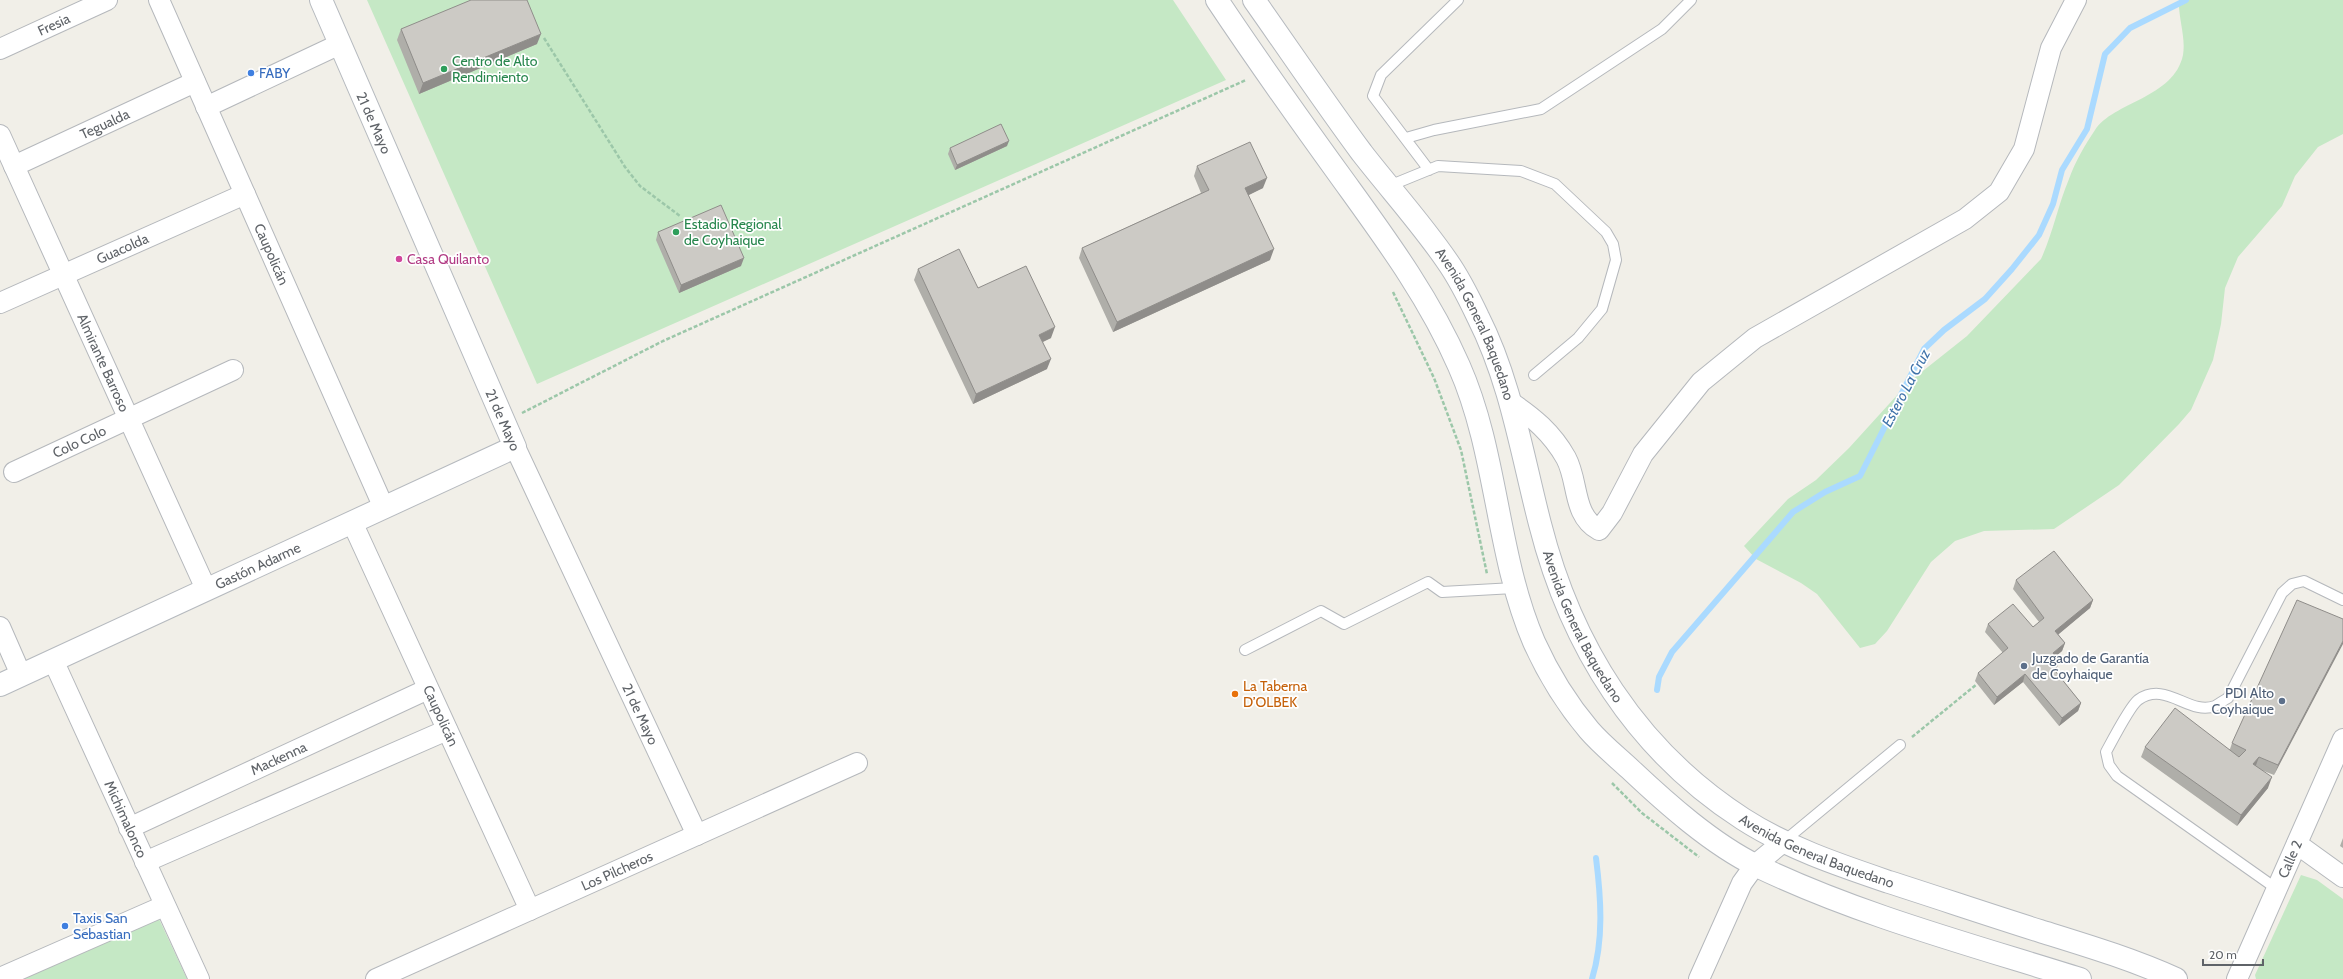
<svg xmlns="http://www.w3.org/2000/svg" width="2343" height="979" font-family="Cabin,sans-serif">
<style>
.green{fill:#c5e8c5}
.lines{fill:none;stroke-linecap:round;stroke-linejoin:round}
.stream{stroke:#aadaff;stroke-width:6}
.lane-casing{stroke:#b5b8bc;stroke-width:12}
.street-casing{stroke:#b5b8bc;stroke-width:22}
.secondary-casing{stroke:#b6babf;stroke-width:24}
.path{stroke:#9cc7a9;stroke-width:2.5;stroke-dasharray:4 2;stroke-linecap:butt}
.lane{stroke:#fff;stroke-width:10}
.street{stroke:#fff;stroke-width:20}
.secondary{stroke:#fff;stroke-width:22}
.wall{fill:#afaea9}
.shaded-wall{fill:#8f8d8a}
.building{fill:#cccac5;stroke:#8f8d8a}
.leisure-dot{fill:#2e9e5b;stroke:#fff;stroke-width:1.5}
.shop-dot{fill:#3f7fe0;stroke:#fff;stroke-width:1.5}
.hotel-dot{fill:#d1479c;stroke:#fff;stroke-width:1.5}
.service-dot{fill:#5c6f8a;stroke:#fff;stroke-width:1.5}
.food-dot{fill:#e8710a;stroke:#fff;stroke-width:1.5}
.labels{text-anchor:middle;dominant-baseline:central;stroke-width:3.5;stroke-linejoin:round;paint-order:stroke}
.street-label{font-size:14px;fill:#5f6368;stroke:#fff}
.leisure-label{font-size:14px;fill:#27864d;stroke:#fff;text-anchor:start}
.shop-label{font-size:14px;fill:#366cbe;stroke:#fff;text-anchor:start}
.hotel-label{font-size:14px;fill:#b23c85;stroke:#fff;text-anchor:start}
.service-label{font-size:14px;fill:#4e5e75;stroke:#fff;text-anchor:start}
.food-label{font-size:14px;fill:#c56008;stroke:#fff;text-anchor:start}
.water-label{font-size:15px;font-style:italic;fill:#4174aa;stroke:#fff}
</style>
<rect width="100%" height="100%" fill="#f1efe8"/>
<path class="green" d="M 367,0 L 1173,0 L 1226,80 L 537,384 Z
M 2179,0 L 2343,0 L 2343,134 L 2318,147 L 2295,176 L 2282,206 L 2238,257 L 2225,288 L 2221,324 L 2213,360 L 2191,410 L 2179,424 L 2119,485 L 2054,529 L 1984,531 L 1955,541 L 1931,562 L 1887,631 L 1875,644 L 1860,648 L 1817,594 L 1801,583 L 1756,559 L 1744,546 L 1788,499 L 1816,480 L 1849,448 L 1909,382 L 1967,336 L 2041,259 C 2053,233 2058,205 2069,179 C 2075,162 2085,145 2095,130 C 2113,102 2174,98 2183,55 C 2186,36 2178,18 2179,0 Z
M 2301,875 L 2317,880 L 2343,899 L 2343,979 L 2256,979 L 2255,975 Z
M 152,904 L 187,979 L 0,979 Z"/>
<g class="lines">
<path class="stream" d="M 1657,690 L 1659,677 L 1672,652 L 1793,512 L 1825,492 L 1860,476 L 1924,349 L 1944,330 L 1985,299 L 2012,269 L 2039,235 L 2053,204 L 2062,170 L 2087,129 L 2105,54 L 2130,28 L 2186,0
M 1592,979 C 1604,940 1601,898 1596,858"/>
<g class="lane-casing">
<path id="lane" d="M 1406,138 L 1434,130 L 1541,109 L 1662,29 L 1691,0
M 1429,170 L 1373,96 L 1381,75 L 1458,0
M 1389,186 L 1438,166 L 1521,171 L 1555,184 L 1606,232 L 1613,244 L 1616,260 L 1602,309 L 1578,338 L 1534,375
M 1245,650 L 1321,611 L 1344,624 L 1428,582 L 1442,592 L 1514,588
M 1783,842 L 1900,745
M 2277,889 L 2117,776 L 2109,765 L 2106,752 C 2112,741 2130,706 2138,700 C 2166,680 2189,716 2215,706 C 2219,704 2224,700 2228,698 L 2282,593 L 2292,584 L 2304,581 L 2343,600"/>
</g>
<g class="street-casing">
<g id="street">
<path id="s1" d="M 159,0 L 384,508"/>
<path id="s2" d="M 0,49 L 107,0"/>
<path d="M 206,107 L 340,44"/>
<path id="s3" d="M 0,135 L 206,589"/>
<path id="s4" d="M 14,166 L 195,82"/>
<path id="s5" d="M 0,303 L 245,194"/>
<path d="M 1510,402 C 1533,417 1552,433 1566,458 C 1579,482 1572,515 1599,530 L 1612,513 L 1643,454 L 1701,382 L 1755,338 L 1965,219 L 1999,192 L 2024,149 L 2051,48 L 2076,0"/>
<path id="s6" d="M 515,447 L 697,835"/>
<path id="s7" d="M 14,472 L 233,370"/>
<path id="s8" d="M 352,522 L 530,910"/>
<path d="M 0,627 L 21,675"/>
<path id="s9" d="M 53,660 L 199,979"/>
<path id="s10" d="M 129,828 L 428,689"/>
<path d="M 2297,844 L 2343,877"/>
<path d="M 145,862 L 447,730"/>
<path d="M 0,978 L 164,906"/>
<path id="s11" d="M 376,979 L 857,763"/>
<path d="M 1699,979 L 1742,883 L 1755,865 L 1783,842"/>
<path id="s12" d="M 2237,979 L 2343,739"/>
</g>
</g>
<g class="secondary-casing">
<g id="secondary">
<path d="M 1217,0 C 1257,60 1299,119 1341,177 C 1385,238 1429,297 1459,366 C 1498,454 1496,554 1534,642 C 1548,673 1567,704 1589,730 C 1601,744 1616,756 1630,769 C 1666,803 1712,844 1757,866 C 1859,915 1972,945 2080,979"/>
<path id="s13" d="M 1254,0 C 1290,51 1325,103 1362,153 C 1390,189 1421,223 1447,261 C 1459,278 1469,298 1478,317 C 1511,382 1522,455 1540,524 C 1571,646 1636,750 1743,819 C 1788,848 1839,865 1889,882 C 1939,898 1989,915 2040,931 C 2085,945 2132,959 2176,979"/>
<path id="s14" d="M 0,685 L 515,447 L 321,0"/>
</g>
</g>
<path class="path" d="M 544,38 L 625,167 L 640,186 L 680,216
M 1393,292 L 1434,378 L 1461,450 L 1487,574
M 522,413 L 663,341 L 1246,80
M 1912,737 L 1977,684
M 1612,783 L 1642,813 L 1699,857"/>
<use href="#lane" class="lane"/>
<use href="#street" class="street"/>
<use href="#secondary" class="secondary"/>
</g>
<path class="wall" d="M 401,29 L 537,44 L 419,94 L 397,40 Z
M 1007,146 L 955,170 L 948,154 L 950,148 Z
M 1197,166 L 1263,188 L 1248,195 L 1270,260 L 1113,332 L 1079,258 L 1082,248 L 1201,193 L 1194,176 Z
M 658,232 L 741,266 L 679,293 L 656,240 Z
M 918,269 L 978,288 L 1051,338 L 1043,342 L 1047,369 L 973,404 L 914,280 Z
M 2016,580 L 2093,600 L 2090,608 L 2058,634 L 2065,643 L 2062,651 L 2055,657 L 2056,670 L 2055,671 L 2081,703 L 2078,711 L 2059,726 L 2023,682 L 1994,705 L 1975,681 L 1978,673 L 2003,653 L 1985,632 L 1988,624 L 2033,627 L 2039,622 L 2013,589 Z
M 2343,619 L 2274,775 L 2261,770 L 2268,788 L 2237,826 L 2141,757 L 2145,747 L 2230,749 L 2232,743 Z
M 2343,838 L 2343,848 L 2340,846 Z"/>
<path class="shaded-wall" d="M 541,34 L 537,44 L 419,94 L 423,83 Z
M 1009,141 L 1007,146 L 955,170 L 957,165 Z
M 1267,178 L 1263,188 L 1241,199 L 1245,188 Z
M 1274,249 L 1270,260 L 1113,332 L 1117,322 Z
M 744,258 L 741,266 L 679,293 L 681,285 Z
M 1055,327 L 1051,338 L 1036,345 L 1039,335 Z
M 1051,359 L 1047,369 L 973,404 L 976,394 Z
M 2093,600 L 2090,608 L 2053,639 L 2055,631 Z
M 2343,641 L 2343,644 L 2274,775 L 2278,765 Z
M 2065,643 L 2062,651 L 2050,661 L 2053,653 Z
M 2059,662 L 2056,670 L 2049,675 L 2052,667 Z
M 2025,674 L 2023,682 L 1994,705 L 1997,697 Z
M 2081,703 L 2078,711 L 2059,726 L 2062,718 Z
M 2259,757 L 2255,768 L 2253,764 Z
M 2272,777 L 2268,788 L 2237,826 L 2241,815 Z"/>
<path class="building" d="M 471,0 L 527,0 L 541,34 L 423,83 L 401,29 Z
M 1001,124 L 1009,141 L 957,165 L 950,148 Z
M 1250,142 L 1267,178 L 1245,188 L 1274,249 L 1117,322 L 1082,248 L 1209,190 L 1197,166 Z
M 721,205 L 744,258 L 681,285 L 658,232 Z
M 959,249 L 978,288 L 1026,266 L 1055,327 L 1039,335 L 1051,359 L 976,394 L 918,269 Z
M 2054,551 L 2093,600 L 2055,631 L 2065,643 L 2053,653 L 2059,662 L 2052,667 L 2081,703 L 2062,718 L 2025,674 L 1997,697 L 1978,673 L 2008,648 L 1988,624 L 2013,604 L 2033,627 L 2044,618 L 2016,580 Z
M 2297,600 L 2343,619 L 2343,641 L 2278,765 L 2259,757 L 2253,764 L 2272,777 L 2241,815 L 2145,747 L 2175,708 L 2239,757 L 2246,750 L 2232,743 Z"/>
<g class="leisure-dot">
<circle cx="444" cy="69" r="4"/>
<circle cx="676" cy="232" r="4"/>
</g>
<g class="shop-dot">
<circle cx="251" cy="73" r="4"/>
<circle cx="65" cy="926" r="4"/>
</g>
<circle class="hotel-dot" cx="399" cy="259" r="4"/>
<g class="service-dot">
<circle cx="2024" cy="666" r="4"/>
<circle cx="2282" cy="701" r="4"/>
</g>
<circle class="food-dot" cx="1235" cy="694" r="4"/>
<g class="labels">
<g class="street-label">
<text stroke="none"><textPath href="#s2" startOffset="59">Fresia</textPath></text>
<text transform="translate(374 123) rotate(66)">21 de Mayo</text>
<text stroke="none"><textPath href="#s4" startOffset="100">Tegualda</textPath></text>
<text stroke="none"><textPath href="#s5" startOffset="134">Guacolda</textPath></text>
<text stroke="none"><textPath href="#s1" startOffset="278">Caupolicán</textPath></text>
<text stroke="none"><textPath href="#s13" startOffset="394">Avenida General Baquedano</textPath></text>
<text stroke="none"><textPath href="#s3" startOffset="250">Almirante Barroso</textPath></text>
<text transform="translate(503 420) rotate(66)">21 de Mayo</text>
<text stroke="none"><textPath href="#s7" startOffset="72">Colo Colo</textPath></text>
<text stroke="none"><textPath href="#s14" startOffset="284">Gastón Adarme</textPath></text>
<text stroke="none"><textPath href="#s13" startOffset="717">Avenida General Baquedano</textPath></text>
<text stroke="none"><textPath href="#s6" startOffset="295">21 de Mayo</textPath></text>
<text stroke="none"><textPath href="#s8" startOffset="213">Caupolicán</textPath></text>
<text stroke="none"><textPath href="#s10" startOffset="165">Mackenna</textPath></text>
<text stroke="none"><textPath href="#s9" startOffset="175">Michimalonco</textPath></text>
<text stroke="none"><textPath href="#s13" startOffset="1053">Avenida General Baquedano</textPath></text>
<text stroke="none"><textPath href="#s12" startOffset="131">Calle 2</textPath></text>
<text stroke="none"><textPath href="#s11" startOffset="264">Los Pilcheros</textPath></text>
</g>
<g class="leisure-label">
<text x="452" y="61">Centro de Alto<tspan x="452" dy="16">Rendimiento</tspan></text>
<text x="684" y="224">Estadio Regional<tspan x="684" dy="16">de Coyhaique</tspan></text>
</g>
<g class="shop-label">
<text x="259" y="73">FABY</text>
<text x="73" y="918">Taxis San<tspan x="73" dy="16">Sebastian</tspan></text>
</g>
<g class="hotel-label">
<text x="407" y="259">Casa Quilanto</text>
</g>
<g class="service-label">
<text x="2032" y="658">Juzgado de Garantía<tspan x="2032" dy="16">de Coyhaique</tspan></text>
<text x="2274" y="693" text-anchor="end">PDI Alto<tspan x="2274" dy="16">Coyhaique</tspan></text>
</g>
<g class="food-label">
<text x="1243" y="686">La Taberna<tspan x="1243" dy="16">D’OLBEK</tspan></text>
</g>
<g class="water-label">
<text transform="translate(1906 388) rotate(-62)">Estero La Cruz</text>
</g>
</g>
<path d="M2203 959v6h60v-6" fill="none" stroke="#5f6368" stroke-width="2"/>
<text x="2209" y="959" font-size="12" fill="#5f6368" stroke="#ffffff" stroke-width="3" paint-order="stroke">20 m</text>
</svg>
